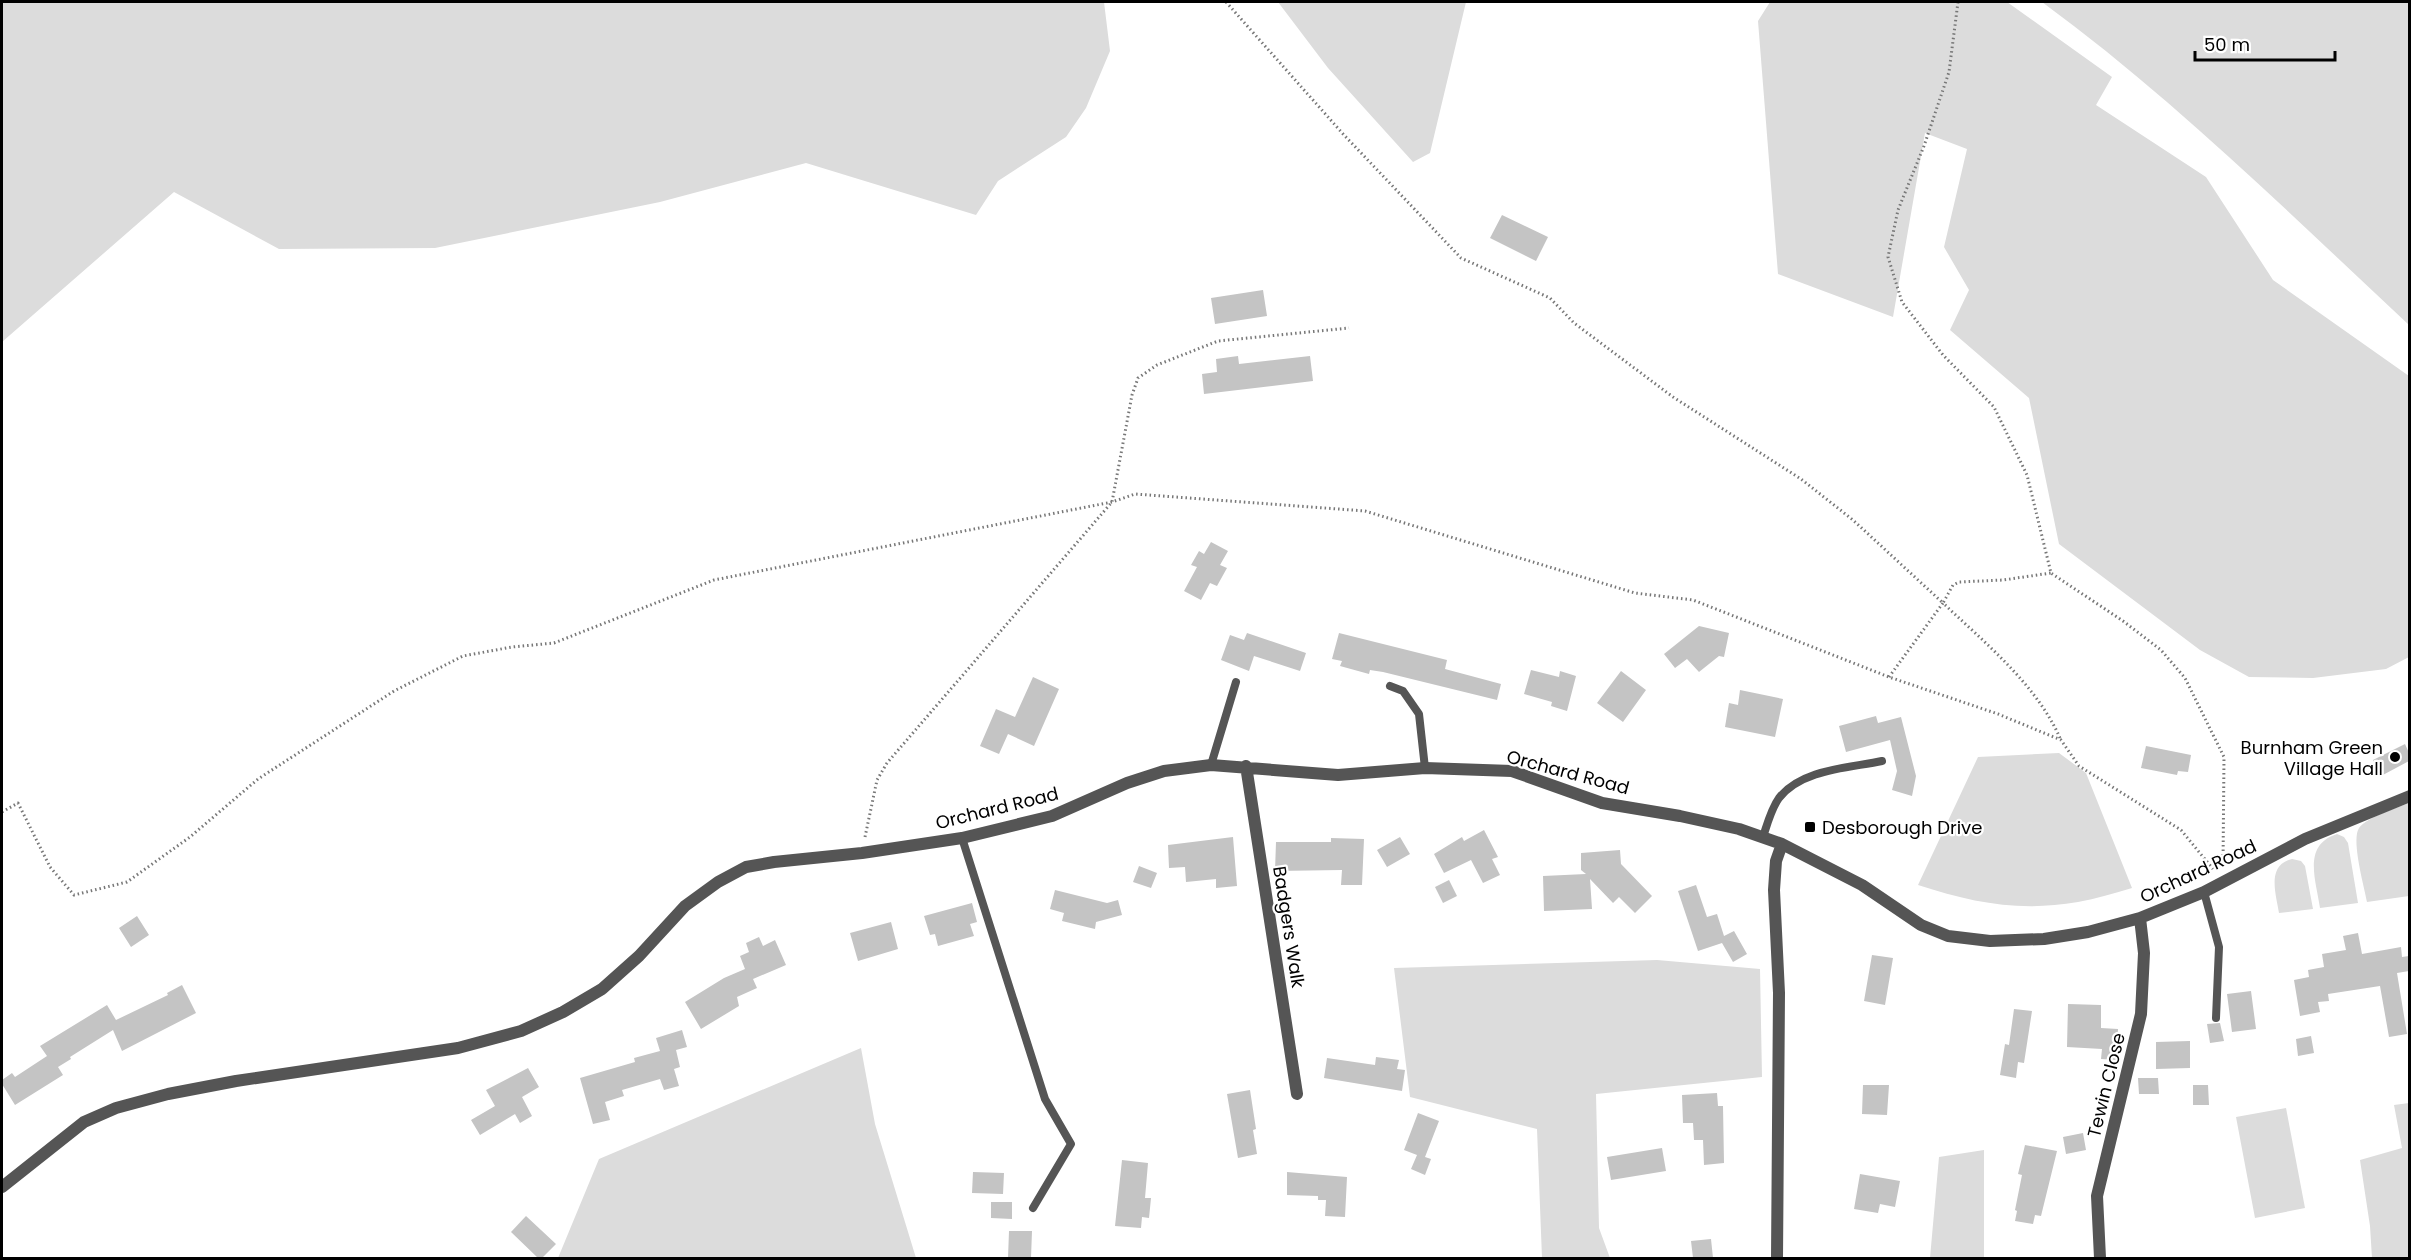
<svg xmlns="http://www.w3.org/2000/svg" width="2411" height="1260" font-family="Poppins,sans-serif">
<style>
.green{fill:#dcdcdc}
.building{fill:#c4c4c4}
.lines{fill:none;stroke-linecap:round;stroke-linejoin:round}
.path{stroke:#777;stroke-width:3;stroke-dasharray:1.5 3;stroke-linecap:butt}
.service{stroke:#555;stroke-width:8}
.minor{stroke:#555;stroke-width:12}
.poi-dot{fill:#000;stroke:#fff;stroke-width:2}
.labels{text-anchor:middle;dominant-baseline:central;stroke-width:4.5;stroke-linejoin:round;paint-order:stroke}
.poi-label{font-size:18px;fill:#000;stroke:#fff;text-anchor:end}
.street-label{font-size:18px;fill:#000;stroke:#fff}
</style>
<rect width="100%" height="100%" fill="#fff"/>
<path class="green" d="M 2,2 L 1104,2 L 1110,51 L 1086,108 L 1066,137 L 998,181 L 976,215 L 806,163 L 660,202 L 435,248 L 279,249 L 174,192 L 2,342 Z
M 1278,2 L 1466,2 L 1430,153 L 1413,162 L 1328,68 Z
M 1770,2 L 2007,2 L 2112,77 L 2096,105 L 2206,177 L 2273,280 L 2409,376 L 2409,657 L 2386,669 L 2313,678 L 2249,677 L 2200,650 L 2059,544 L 2029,398 L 1950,330 L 1969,290 L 1944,247 L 1967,149 L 1925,133 L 1893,317 L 1778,274 L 1758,21 Z
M 2042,2 L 2409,2 L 2409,325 C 2290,214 2173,98 2042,2 Z
M 2059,753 L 2086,773 L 2132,888 C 2114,893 2096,899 2078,902 C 2020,912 1973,903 1918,885 L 1978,757 Z
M 2409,803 L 2409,896 L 2367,902 C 2364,886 2351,840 2359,828 C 2367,817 2397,808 2409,803 Z
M 2337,834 L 2344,837 L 2348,843 L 2358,903 L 2320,908 C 2316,880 2302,845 2337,834 Z
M 2292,859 L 2301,861 L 2305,866 L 2313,909 L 2279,913 C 2276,894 2266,865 2292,859 Z
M 1657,960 L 1760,969 L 1762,1077 L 1596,1094 L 1599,1228 L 1610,1258 L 1542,1258 L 1537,1129 L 1410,1097 L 1394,968 Z
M 861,1048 L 875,1124 L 916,1258 L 558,1258 L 599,1159 Z
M 2409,1103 L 2409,1258 L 2372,1258 L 2370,1226 L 2360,1160 L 2402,1148 L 2394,1105 Z
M 2286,1108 L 2305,1208 L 2255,1218 L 2236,1117 Z
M 1984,1150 L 1984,1258 L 1930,1258 L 1939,1157 Z"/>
<path class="building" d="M 1502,215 L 1548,237 L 1536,261 L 1490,238 Z
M 1263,290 L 1267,316 L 1215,324 L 1211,298 Z
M 1238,356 L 1239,364 L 1310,356 L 1313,381 L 1204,394 L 1202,374 L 1217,372 L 1216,359 Z
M 1211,542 L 1228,551 L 1220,565 L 1227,568 L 1217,586 L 1210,583 L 1201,600 L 1184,591 L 1197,567 L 1191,565 L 1199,551 L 1204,554 Z
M 1699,626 L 1729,633 L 1724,657 L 1719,656 L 1699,672 L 1687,659 L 1675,668 L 1664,654 Z
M 1247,633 L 1306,653 L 1300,671 L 1254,656 L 1249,671 L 1221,660 L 1230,635 L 1244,640 Z
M 1339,633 L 1447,660 L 1445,669 L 1501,684 L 1497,700 L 1383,672 L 1370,670 L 1369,674 L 1340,666 L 1342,661 L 1332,659 Z
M 1531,670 L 1559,677 L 1560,671 L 1576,676 L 1567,711 L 1551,706 L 1552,702 L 1524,694 Z
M 1621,671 L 1646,690 L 1623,722 L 1597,703 Z
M 1033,677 L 1059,689 L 1034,746 L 1008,734 L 999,754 L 980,746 L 996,709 L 1015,717 Z
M 1740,690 L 1783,699 L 1775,737 L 1725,727 L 1729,703 L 1738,705 Z
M 1876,716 L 1878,723 L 1901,717 L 1916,776 L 1912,796 L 1892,790 L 1897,771 L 1890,740 L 1846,752 L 1839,726 Z
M 2405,744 L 2409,753 L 2409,761 L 2381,776 L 2373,760 Z
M 2146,746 L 2191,755 L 2188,772 L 2178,771 L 2177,775 L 2141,768 Z
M 1484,830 L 1498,857 L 1492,859 L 1500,875 L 1483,883 L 1471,860 L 1444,873 L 1434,854 L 1462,837 L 1464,841 Z
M 1233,837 L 1237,886 L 1216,888 L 1216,879 L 1186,882 L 1185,867 L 1169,868 L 1168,845 Z
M 1400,837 L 1410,854 L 1387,867 L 1377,850 Z
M 1331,838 L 1364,839 L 1362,885 L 1341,885 L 1342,870 L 1275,871 L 1276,842 L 1331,842 Z
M 1620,850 L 1621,864 L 1652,896 L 1635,913 L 1619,897 L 1613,903 L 1590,879 L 1592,909 L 1544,911 L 1543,876 L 1586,874 L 1581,870 L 1581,853 Z
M 1139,866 L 1157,873 L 1151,888 L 1133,882 Z
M 1449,880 L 1457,896 L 1443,903 L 1435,887 Z
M 1696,885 L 1707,917 L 1717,914 L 1724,936 L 1734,931 L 1747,954 L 1733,962 L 1722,943 L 1698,951 L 1678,891 Z
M 1055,890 L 1107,903 L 1118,900 L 1122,915 L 1096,922 L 1095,929 L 1062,921 L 1064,913 L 1050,909 Z
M 972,903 L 977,922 L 970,924 L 974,936 L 938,946 L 935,934 L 930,935 L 924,916 Z
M 137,916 L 149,935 L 131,947 L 119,928 Z
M 891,922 L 898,949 L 858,961 L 850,933 Z
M 2358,933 L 2362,954 L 2401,947 L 2402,957 L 2409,956 L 2409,971 L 2397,973 L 2407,1034 L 2389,1037 L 2380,986 L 2328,994 L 2329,1001 L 2318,1002 L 2320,1012 L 2300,1016 L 2294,980 L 2309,977 L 2308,970 L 2324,967 L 2322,954 L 2346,950 L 2343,936 Z
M 759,937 L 763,946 L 775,940 L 786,965 L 753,979 L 757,988 L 737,997 L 739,1006 L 701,1029 L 685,1002 L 724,978 L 745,969 L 740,956 L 749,952 L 746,943 Z
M 1872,955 L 1893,958 L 1885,1005 L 1864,1001 Z
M 182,985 L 196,1013 L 122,1051 L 113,1030 L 70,1057 L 71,1059 L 58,1067 L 63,1075 L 15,1105 L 2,1084 L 2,1080 L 12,1073 L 15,1077 L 47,1056 L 40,1046 L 107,1005 L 116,1020 L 168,995 L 167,993 Z
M 2251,991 L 2256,1029 L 2232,1032 L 2227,994 Z
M 2068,1004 L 2101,1005 L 2101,1028 L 2118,1029 L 2117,1060 L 2101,1059 L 2102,1049 L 2067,1047 Z
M 2014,1009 L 2032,1011 L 2024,1063 L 2018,1062 L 2016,1078 L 2000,1075 L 2005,1044 L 2009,1045 Z
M 2220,1023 L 2224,1041 L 2210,1043 L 2207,1024 Z
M 682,1030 L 687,1047 L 676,1050 L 680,1067 L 674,1069 L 679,1086 L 664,1090 L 660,1079 L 622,1090 L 624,1096 L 605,1102 L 610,1120 L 593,1124 L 580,1078 L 635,1062 L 634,1058 L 660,1051 L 656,1038 Z
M 2311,1036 L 2314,1053 L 2298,1056 L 2296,1039 Z
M 2190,1041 L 2190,1068 L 2156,1069 L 2156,1042 Z
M 1376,1057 L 1399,1060 L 1397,1069 L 1405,1070 L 1402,1091 L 1324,1078 L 1327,1058 L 1375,1065 Z
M 528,1068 L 539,1087 L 522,1097 L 532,1116 L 520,1123 L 515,1114 L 480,1135 L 471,1120 L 495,1106 L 486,1090 Z
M 2138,1078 L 2158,1078 L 2159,1094 L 2139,1094 Z
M 1863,1085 L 1889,1085 L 1887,1115 L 1862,1114 Z
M 2193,1085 L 2208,1085 L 2209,1105 L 2193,1105 Z
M 1250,1090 L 1256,1129 L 1253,1130 L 1257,1154 L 1238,1158 L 1227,1094 Z
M 1717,1093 L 1718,1106 L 1723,1106 L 1724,1163 L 1704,1165 L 1703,1140 L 1694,1140 L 1693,1123 L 1683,1123 L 1682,1095 Z
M 1418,1113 L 1439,1121 L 1425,1157 L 1431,1159 L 1425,1175 L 1411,1169 L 1417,1155 L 1404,1150 Z
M 2083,1133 L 2086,1150 L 2066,1154 L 2063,1137 Z
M 2025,1145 L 2057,1151 L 2041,1216 L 2035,1215 L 2033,1224 L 2015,1221 L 2017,1211 L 2015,1210 L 2022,1175 L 2018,1174 Z
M 1662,1148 L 1666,1171 L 1611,1180 L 1607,1157 Z
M 1122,1160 L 1148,1163 L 1145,1198 L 1151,1198 L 1149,1218 L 1142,1217 L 1141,1228 L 1115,1226 Z
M 973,1172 L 1004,1173 L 1003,1194 L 972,1193 Z
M 1287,1172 L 1347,1177 L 1345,1217 L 1325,1216 L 1326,1200 L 1318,1200 L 1318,1196 L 1287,1195 Z
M 1860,1174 L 1900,1181 L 1895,1207 L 1880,1204 L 1878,1213 L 1854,1209 Z
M 991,1202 L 1012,1202 L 1012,1219 L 991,1218 Z
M 526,1216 L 556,1244 L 542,1258 L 538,1258 L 511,1232 Z
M 1009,1231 L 1032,1231 L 1031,1258 L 1008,1258 Z
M 1711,1239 L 1713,1258 L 1693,1258 L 1691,1241 Z"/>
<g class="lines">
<path class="path" d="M 1226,2 L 1344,135 L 1461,258 L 1550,298 L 1574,323 L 1673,397 L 1801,479 L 1853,520 L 1943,603 L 1953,585 L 1959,582 L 2003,580 L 2051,573
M 1958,2 L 1949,72 L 1924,146 L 1898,210 L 1888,257 L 1902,302 L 1943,355 L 1994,407 L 2027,475 L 2051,573 L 2123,621 L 2161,650 L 2185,678 L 2224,757 L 2223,865
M 1889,677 L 1943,603 C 1985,643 2036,684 2060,738
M 2,812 L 18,803 L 50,867 L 74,895 L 127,882 L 190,837 L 258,779 L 394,691 L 463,656 L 512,647 L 554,643 L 714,580 L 1112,502 L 1135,494 L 1365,511 L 1635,593 L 1693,600 L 1889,677 L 1998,714 L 2061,740 L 2079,766 L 2181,830 L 2213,869
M 865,837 L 877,780 L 887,763 L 1112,502 L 1132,395 L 1138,378 L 1157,365 L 1218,341 L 1349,328"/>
<path class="service" d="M 1390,686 L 1403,691 L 1419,714 L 1425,768
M 1211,765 L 1236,682
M 1763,837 C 1767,825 1771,809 1779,798 C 1802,769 1849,768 1882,761
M 962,838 L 1045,1099 L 1071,1144 L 1033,1208
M 2204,892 L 2219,947 L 2216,1018"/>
<path class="minor" d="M 1246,766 L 1297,1094
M 2,1187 L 84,1122 L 116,1108 L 168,1094 L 236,1081 L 458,1048 L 521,1031 L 563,1012 L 602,989 L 639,956 L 685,906 L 718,882 L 746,867 L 774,862 L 862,853 L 962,838 L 1052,816 L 1127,783 L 1164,771 L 1211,765 L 1338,775 L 1425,768 L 1512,771 L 1602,803 L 1680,816 L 1739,829 L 1782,844 L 1862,885 L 1921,925 L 1948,936 L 1990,941 L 2044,939 L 2088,932 L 2140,918 L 2204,892 L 2305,839 L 2410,796
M 1777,1258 L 1779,993 L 1774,890 L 1776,861 L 1782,844
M 2100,1258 L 2097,1196 L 2141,1014 L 2144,953 L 2140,918"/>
</g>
<g class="poi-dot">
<circle cx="2395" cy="757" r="6"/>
<rect x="1804" y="821" width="12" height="12" rx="3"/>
</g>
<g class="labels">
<g class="poi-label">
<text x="2383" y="747">Burnham Green<tspan x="2383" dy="21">Village Hall</tspan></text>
<text x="1822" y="827" text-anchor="start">Desborough Drive</text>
</g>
<g class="street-label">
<text transform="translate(1568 772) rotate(15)">Orchard Road</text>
<text transform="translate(997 808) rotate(-14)">Orchard Road</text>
<text transform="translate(2198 871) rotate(-25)">Orchard Road</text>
<text transform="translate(1289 927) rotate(81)">Badgers Walk</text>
<text transform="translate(2106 1085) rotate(-76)">Tewin Close</text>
</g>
</g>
<rect width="2411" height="1260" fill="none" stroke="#000000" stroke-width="6"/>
<path d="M2195 51v9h140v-9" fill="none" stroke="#000000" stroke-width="3"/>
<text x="2204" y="51" font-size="18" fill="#000000" stroke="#ffffff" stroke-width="4.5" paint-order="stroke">50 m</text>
</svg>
